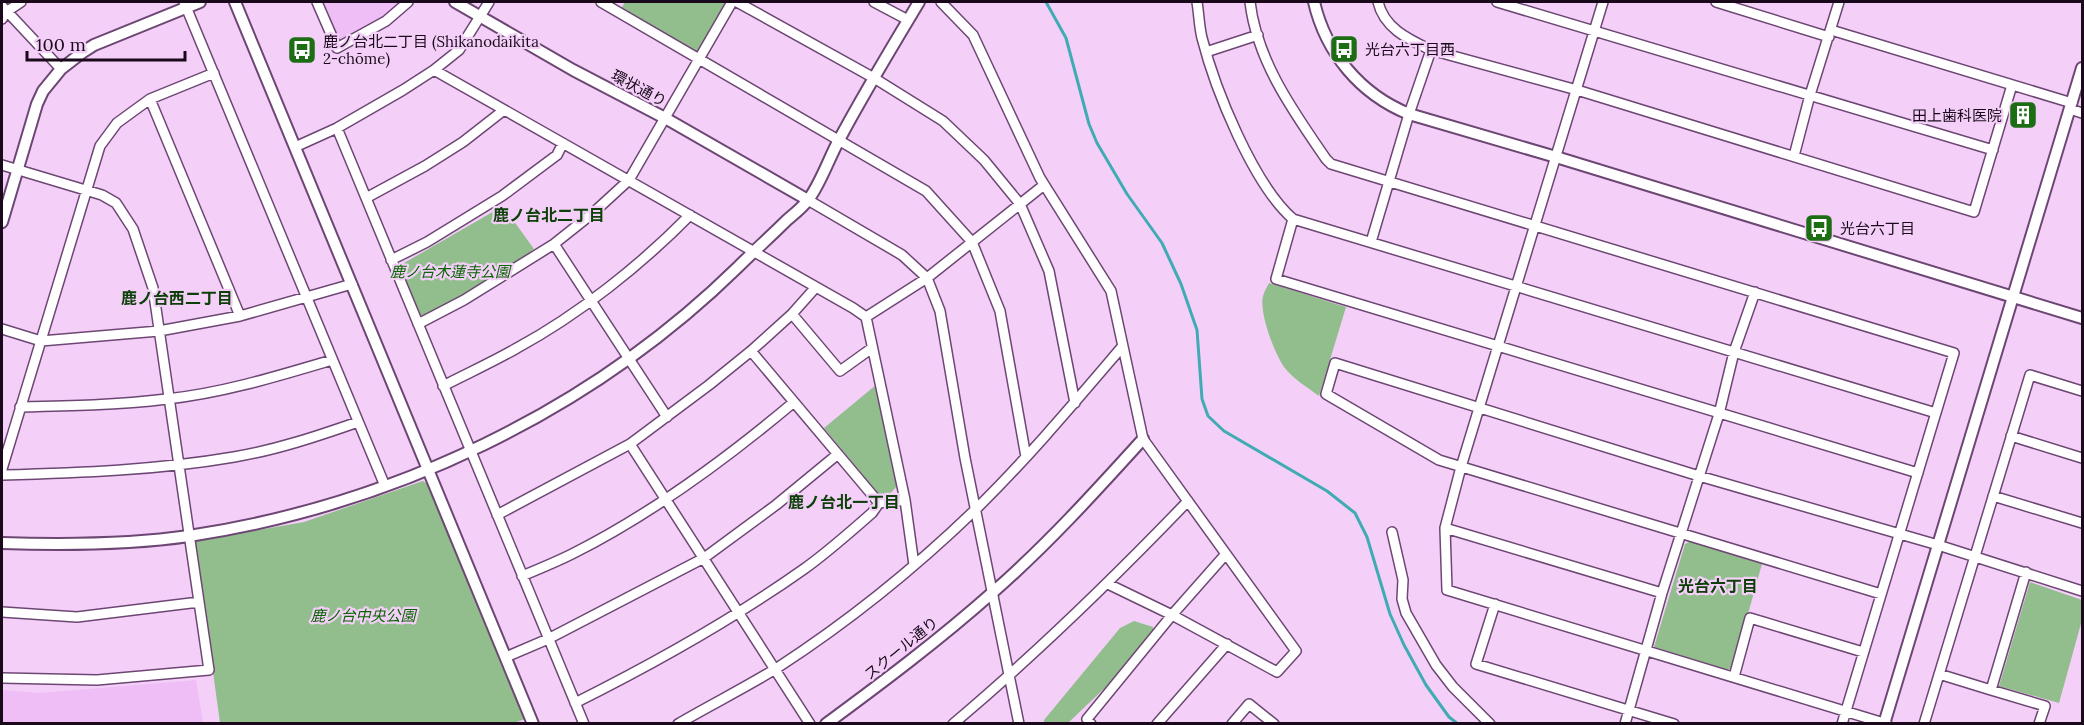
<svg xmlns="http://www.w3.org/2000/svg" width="2084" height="725" font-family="Lora,'Noto Sans JP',serif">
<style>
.built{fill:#efbef7}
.green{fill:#92bd8c}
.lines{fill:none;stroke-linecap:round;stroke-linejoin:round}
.stream{stroke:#41abb3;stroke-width:3}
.minor-casing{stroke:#6d4773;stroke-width:12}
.tertiary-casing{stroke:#6d4773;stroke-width:14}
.minor{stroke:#fff;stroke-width:9}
.tertiary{stroke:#fff;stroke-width:10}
.labels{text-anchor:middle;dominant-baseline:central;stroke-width:4.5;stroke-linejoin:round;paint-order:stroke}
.poi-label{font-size:15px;fill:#19091b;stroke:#f4d0f9;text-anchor:start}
.street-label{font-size:15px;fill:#19091b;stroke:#f4d0f9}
.park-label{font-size:15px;font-style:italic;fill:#086600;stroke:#f4d0f9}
.neighbourhood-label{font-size:16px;font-weight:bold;fill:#0d4008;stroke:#f4d0f9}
</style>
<rect width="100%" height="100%" fill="#f4d0f9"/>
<path class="built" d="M 324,2 L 401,2 L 381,18 L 348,40 L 339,40 Z
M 196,680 L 203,723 L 2,723 L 2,690 L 39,693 Z"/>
<path class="green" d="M 625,2 L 726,2 L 698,52 L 621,9 Z
M 503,206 L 534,249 C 502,276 464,296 426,316 L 420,315 L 402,270 L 404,263 Z
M 1269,283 L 1346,307 L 1319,396 C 1307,387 1293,379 1284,367 C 1274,352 1259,313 1263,296 C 1264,292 1267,287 1269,283 Z
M 876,385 L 898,485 L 888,496 L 878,494 L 824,428 Z
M 423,481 L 429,485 L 525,719 L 511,724 L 220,723 L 195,541 L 304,522 Z
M 1691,541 L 1762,564 L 1733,667 L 1727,670 L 1654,647 L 1685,544 Z
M 2030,582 L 2082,600 L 2082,620 L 2059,703 L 1999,686 Z
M 1134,621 L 1153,627 L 1153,632 L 1111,682 L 1068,723 L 1044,723 L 1044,720 L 1120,628 Z"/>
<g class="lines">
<path class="stream" d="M 1046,2 L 1066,38 L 1089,124 L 1097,143 L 1127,194 L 1162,243 L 1181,284 L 1197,330 L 1202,399 L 1208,416 L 1224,431 L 1327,491 L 1355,513 L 1367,537 L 1390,614 L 1404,645 L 1426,685 L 1449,717 L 1458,724"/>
<g class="minor-casing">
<path id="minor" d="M 184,2 L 385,486
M 317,2 L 337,48 L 386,21 L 408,2
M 601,2 L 926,191 L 972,242 L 1000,311 L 1026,457
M 737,2 L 874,78 L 943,121 L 984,160 L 1020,204 L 1049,271 L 1075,403
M 874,2 L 908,20
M 941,2 L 973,35 L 1040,178 L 1111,291 L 1143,439 L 1296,651 L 1277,672 L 1172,615 L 1108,584
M 1197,2 C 1199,14 1199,26 1202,38 C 1215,89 1253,184 1293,219 L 1936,413
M 1250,2 C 1257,61 1293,111 1326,159 L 1331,164 L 1954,353 L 1842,724
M 1378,2 C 1384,28 1408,39 1431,50 L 1577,90 L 1974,212 L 2012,85
M 1497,2 L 1993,150
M 1603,2 L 1461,467 L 1445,528 L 1447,590 L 1887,724
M 1716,2 L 1829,37
M 2,6 L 61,69
M 2,19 L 6,12 L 21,2
M 1831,30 L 2072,103
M 1206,52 L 1258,35
M 434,70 L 853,308 L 866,317 L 905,500 L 914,565
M 150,99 L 240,316
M 2070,109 L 2082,113
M 337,128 L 584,724
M 295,147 L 337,128 L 403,90 L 434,70 L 459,50 L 489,2
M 1794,156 L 1810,95 L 1839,2
M 2,165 L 102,195 L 116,203 L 133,229 L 153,288 L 209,670 L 97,680 L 2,678
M 366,198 L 425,166 L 463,142 L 504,110
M 808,200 L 902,255 L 927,278 L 940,311 L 965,458 L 1019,724
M 1293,219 L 1276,279 L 1918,473
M 1371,242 L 1409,114 L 1431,50
M 554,244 L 667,417
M 391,260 L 427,242 L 502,196 L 557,155 L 563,143
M 792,314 L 840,371 L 872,348
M 866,317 L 927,278 L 1044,185
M 418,324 L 464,300 L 554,244 L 593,213 L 629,180 L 732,2
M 2,329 L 41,341 L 159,331 L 240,316 L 352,284
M 751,351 L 879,503
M 443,386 C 468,373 493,362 517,348 C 578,315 641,265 690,215
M 20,407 C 69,406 118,405 167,399 C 223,393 278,376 332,360
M 2011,436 L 2082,458
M 630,444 L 810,724
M 2,469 L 100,146 L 117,123 L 150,99 L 214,73
M 2,475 C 79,473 158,470 234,457 C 276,450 318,436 358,422
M 1993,496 L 2082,523
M 497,515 L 630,444 L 709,385 L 751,351 L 792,314 L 816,287
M 1445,528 L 1662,593
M 1392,532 L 1403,580 L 1402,599 L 1406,613 L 1436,665 L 1453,687 L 1490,724
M 2026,572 L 1991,690 L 2045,706 L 2039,724
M 522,576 C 539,569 556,562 572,554 C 652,514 725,460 794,402
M 1881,594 L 1439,460 L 1326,394 L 1335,363 L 1699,476 L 1938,545 L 2082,591
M 1495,604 L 1476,664 L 1674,724
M 2,612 L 77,617 L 199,602
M 506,657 L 548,639 L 704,558 L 776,505 L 838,454
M 1939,674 L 1991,690
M 1734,677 L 1750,618 L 1863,652
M 575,703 C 655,663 732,620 804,569 C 828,552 850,532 872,513 L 879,503 L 905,500
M 678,724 C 710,705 745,688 777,668 C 848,622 915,568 976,509 C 1028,458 1075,402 1122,347
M 953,724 C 1036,654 1113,579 1188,501
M 1091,724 L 1087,719 L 1172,615 L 1225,555
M 1157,724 L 1227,644
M 1232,724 L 1249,704 L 1274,724
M 1625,724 L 1662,593 L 1719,414 L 1734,352 L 1755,292
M 1924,724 L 2030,375 L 2082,391"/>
</g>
<g class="tertiary-casing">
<path id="tertiary" d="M 235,2 L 533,724
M 455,2 L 573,70 L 665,118 L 808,200
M 1314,2 C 1326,53 1360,94 1409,114 L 1556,157 L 2082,318
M 2,222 L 37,104 L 43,91 L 61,69 L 83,52 L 94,45 L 200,2
M 2,543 C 64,545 127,545 189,536 C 393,505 590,412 738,267 C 754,251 771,236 787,220 C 794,214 802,208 808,200 C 820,185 829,158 839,140 C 864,93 892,47 919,2
M 826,724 C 883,682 939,640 992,593 C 1046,546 1095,492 1143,439
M 1884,724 L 2082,68"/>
</g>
<use href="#minor" class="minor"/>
<use href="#tertiary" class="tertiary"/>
</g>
<defs>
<g id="bus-square" transform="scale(1.5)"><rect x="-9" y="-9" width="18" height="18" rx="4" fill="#1c6d13" stroke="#f4d0f9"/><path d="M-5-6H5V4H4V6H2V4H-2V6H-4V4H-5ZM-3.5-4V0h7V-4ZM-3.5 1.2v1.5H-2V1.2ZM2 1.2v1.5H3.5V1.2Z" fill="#fff"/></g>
<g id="building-square" transform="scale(1.5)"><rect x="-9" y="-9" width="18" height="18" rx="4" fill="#1c6d13" stroke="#f4d0f9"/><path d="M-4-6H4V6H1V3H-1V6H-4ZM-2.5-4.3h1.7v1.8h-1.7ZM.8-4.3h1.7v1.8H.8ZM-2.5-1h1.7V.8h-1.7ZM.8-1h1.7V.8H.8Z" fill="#fff"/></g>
</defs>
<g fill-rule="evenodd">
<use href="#bus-square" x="1344" y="49"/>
<use href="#bus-square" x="302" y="50"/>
<use href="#building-square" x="2023" y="115"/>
<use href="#bus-square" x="1819" y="228"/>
</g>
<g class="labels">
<g class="poi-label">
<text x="323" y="41">鹿ノ台北二丁目 (Shikanodaikita<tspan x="323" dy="17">2-chōme)</tspan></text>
<text x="1365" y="49">光台六丁目西</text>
<text x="2002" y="115" text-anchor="end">田上歯科医院</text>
<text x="1840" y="228">光台六丁目</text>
</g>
<g class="street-label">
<text transform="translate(639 88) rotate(28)">環状通り</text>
<text transform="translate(901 648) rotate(-39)">スクール通り</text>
</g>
<g class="park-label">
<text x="450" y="271">鹿ノ台木蓮寺公園</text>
<text x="363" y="615">鹿ノ台中央公園</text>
</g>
<g class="neighbourhood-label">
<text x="549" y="215">鹿ノ台北二丁目</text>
<text x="177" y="298">鹿ノ台西二丁目</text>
<text x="844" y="502">鹿ノ台北一丁目</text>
<text x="1718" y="586">光台六丁目</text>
</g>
</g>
<rect width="2084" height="725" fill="none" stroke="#19091b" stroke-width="6"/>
<path d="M27 51v9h158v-9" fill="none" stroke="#19091b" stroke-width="3"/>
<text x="36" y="51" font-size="18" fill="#19091b" stroke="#f4d0f9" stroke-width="4.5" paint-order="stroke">100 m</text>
</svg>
